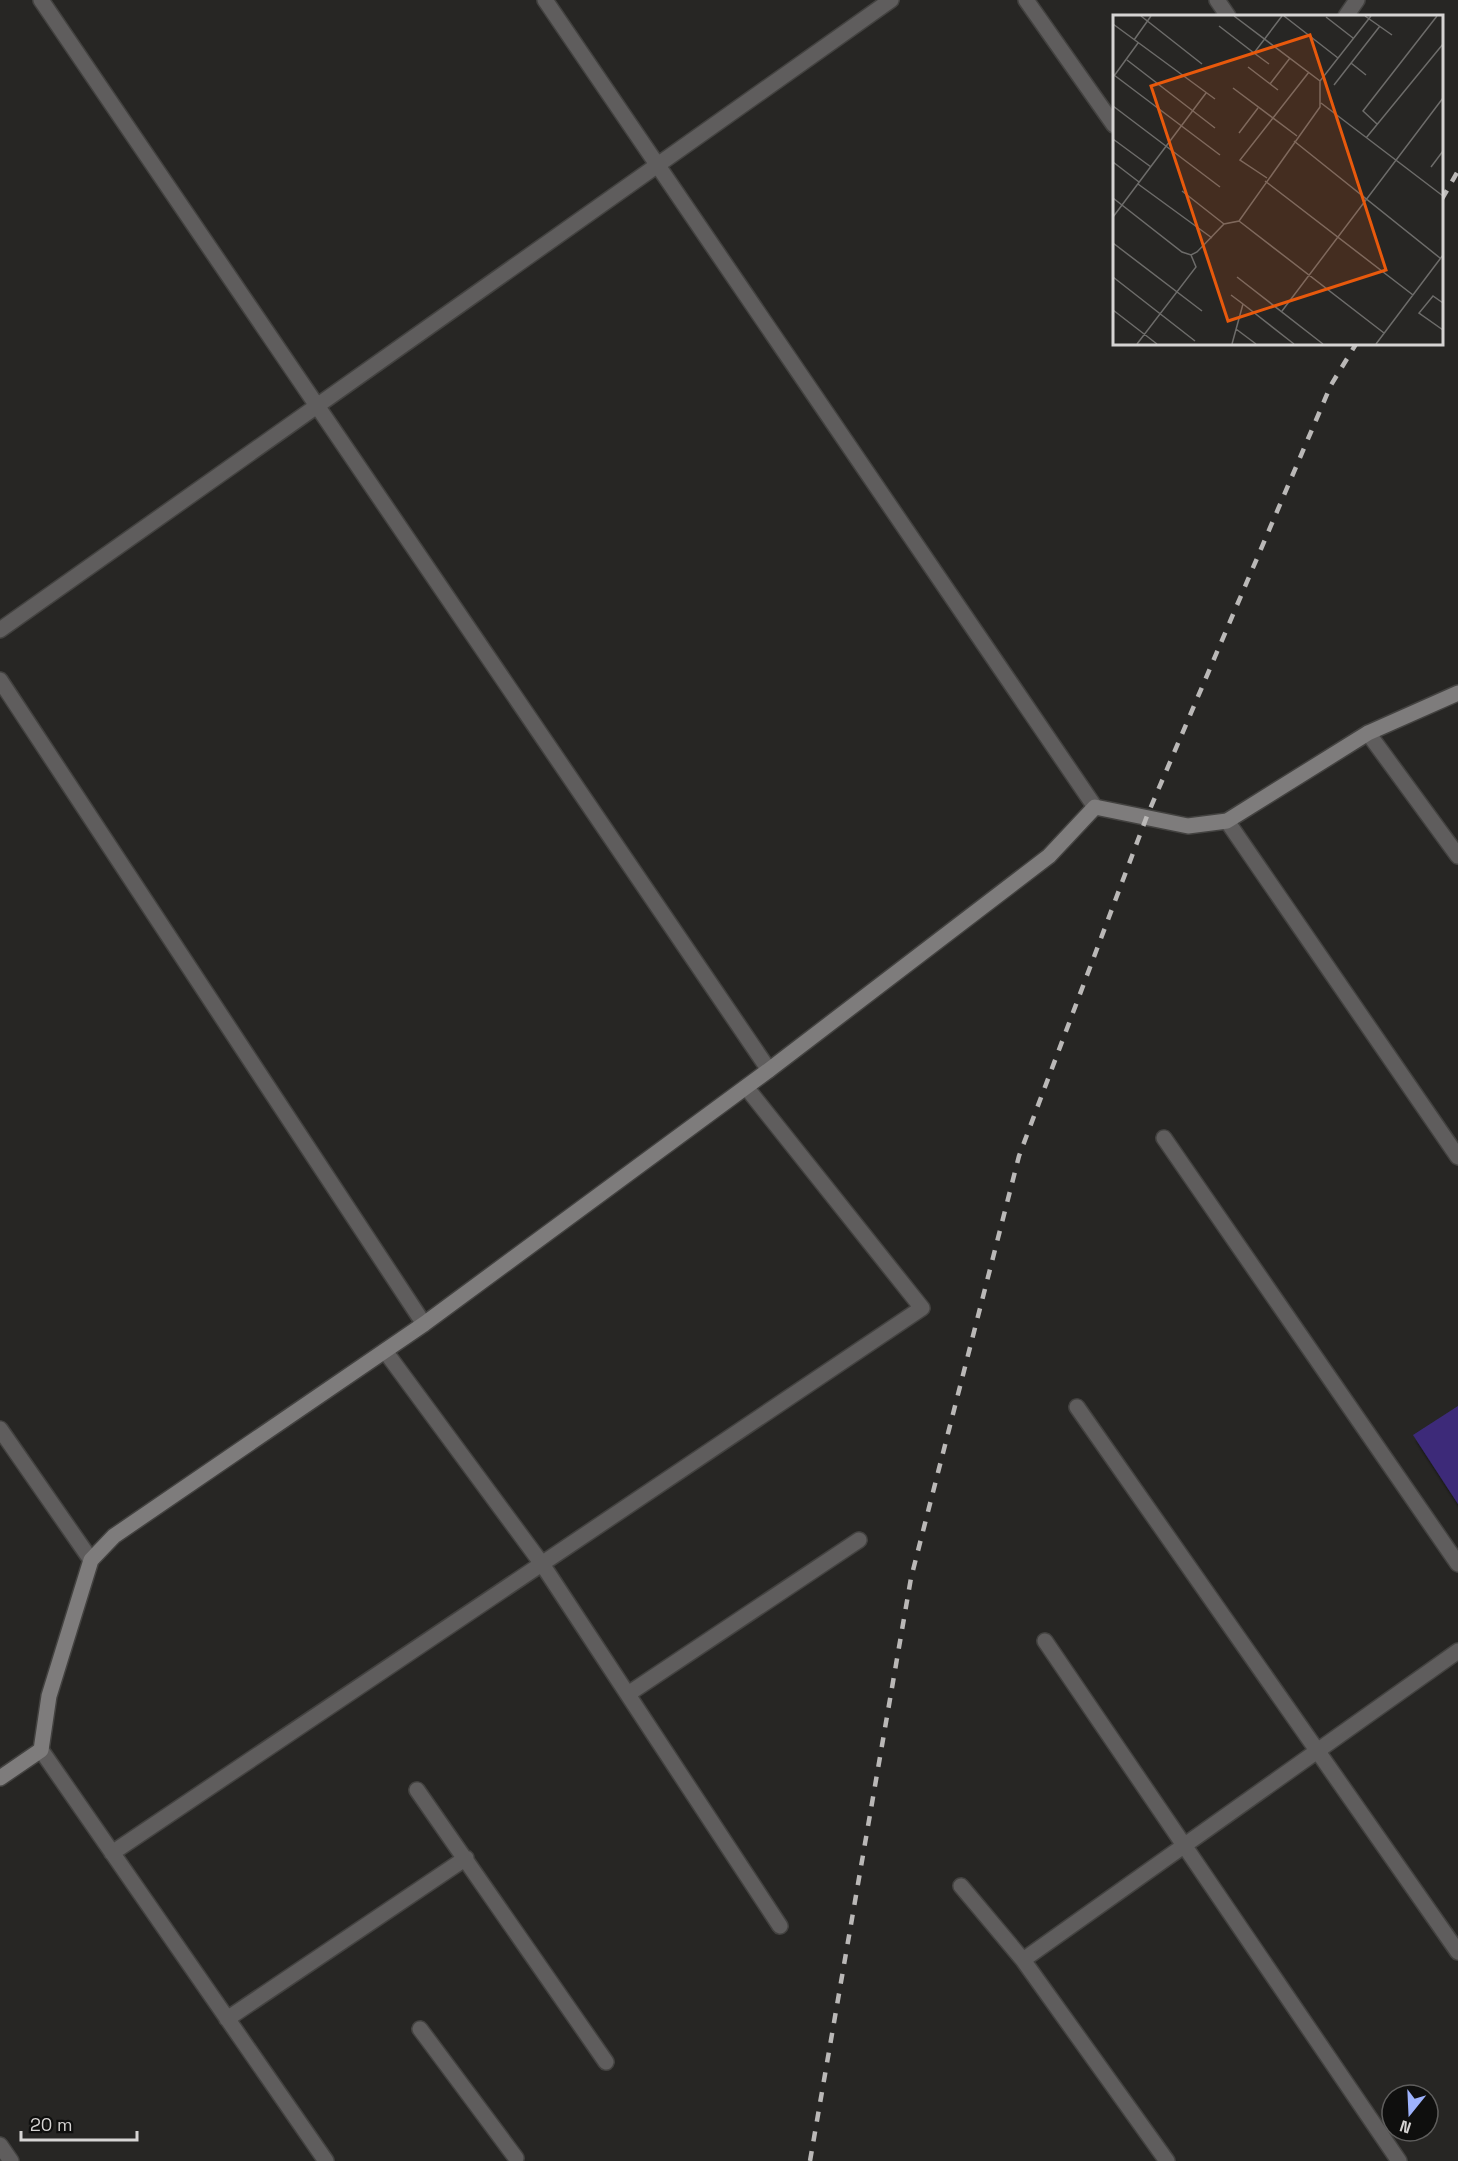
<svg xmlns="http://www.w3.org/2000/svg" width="1458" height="2161" font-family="'Space Grotesk',sans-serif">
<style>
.building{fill:#3c2b79;filter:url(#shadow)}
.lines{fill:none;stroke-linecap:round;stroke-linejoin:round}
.street-casing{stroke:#434240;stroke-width:18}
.secondary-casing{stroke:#434240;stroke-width:18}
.street{stroke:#5f5d5d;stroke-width:15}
.secondary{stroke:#7e7c7c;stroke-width:15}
.rail{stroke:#bab8b7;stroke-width:4.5;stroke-dasharray:10 10;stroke-linecap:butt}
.inset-road{fill:none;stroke:#6d6c6a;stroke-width:1.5}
.view{fill:#e8590c;fill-opacity:0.15;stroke:#e8590c;stroke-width:3}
.inset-edge{fill:none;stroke:#d6d4d3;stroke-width:3}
</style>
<defs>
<filter id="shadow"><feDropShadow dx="3.5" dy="6" stdDeviation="1.5" flood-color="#0009"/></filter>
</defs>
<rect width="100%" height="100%" fill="#272624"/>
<path class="building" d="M 1458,1406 L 1458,1504 L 1413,1435 Z"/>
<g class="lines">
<g class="street-casing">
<path id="street" d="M 41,0 L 769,1070
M 545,0 L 1095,807
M 1026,0 L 1114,125
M 1217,0 L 1228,16
M 1346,16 L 1357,0
M 0,630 L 891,0
M 0,680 L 424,1324
M 1368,733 L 1458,856
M 1227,821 L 1458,1157
M 1164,1138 L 1458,1564
M 385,1351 L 542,1564 L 780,1926
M 1077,1407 L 1458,1952
M 0,1429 L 91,1560
M 1045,1641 L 1399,2161
M 628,1694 L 859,1540
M 41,1750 L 326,2161
M 417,1790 L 606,2062
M 112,1853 L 922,1308 L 746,1087
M 961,1886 L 1023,1960 L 1167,2161
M 1023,1960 L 1458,1651
M 227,2019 L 466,1858
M 420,2029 L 516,2158
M 0,2145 L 11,2161"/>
</g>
<g class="secondary-casing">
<path id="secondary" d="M 0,1778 L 41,1750 L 49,1696 L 91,1560 L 114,1536 L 424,1324 L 769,1070 L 1049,856 L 1095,807 L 1188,826 L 1227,821 L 1368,733 L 1458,693"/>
</g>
<use href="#street" class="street"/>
<use href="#secondary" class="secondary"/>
<path class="rail" d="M 1442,199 L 1458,171
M 810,2161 L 911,1578 L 1019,1156 L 1147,816 L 1331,385 L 1356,344"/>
</g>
<g transform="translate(1113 15)">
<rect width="330" height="330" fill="#272624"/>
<path class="inset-road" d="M 28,1 L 89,49M 121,1 L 207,66M 171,1 L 225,43M 252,1 L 279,20M 213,2 L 240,23M 0,9 L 102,84M 106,11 L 141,38 L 169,1M 21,25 L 38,1M 141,38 L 156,49M 14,45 L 102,113M 238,48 L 253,60M 135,52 L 165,75M 1,60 L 107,140M 1,61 L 25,28M 157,69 L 177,43M 221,70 L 267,11M 120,73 L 184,121M 208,88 L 330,181M 0,91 L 107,172M 264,109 L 250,96 L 324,1M 126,118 L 145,93M 253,123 L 330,29M 0,124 L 38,152M 181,126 L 327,243M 0,147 L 26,167M 318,152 L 330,136M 154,163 L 127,145 L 196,57M 152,166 L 300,280M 25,169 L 99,223M 69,176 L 111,209M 0,183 L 69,237 L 78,240 L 84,237 L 111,209 L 126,206 L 207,92 L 207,66 L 258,1M 0,202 L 93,78M 126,206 L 271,318M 0,228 L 89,296M 0,262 L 82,326M 124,262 L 210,329M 118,280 L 130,289 L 119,329M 330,288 L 320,281 L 306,298 L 330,315M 130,289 L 181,329M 0,295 L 44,329M 169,296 L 330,83M 123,314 L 143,329M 24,329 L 83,252 L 78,240M 263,329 L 330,240"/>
<path class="view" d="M 197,20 L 273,255 L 115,306 L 38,71 Z"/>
<rect width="330" height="330" class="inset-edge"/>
</g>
<g transform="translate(1410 2113) rotate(198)"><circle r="28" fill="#0f0f0e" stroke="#5f5e5d" stroke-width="1.5"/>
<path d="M0-4.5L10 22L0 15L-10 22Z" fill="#9eb3fd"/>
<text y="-9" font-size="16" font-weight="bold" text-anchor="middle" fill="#d6d4d3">N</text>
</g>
<path d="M21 2131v9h116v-9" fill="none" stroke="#d6d4d3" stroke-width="3"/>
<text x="30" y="2131" font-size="18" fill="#d6d4d3" stroke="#0f0f0e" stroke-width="4.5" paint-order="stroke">20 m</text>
</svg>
